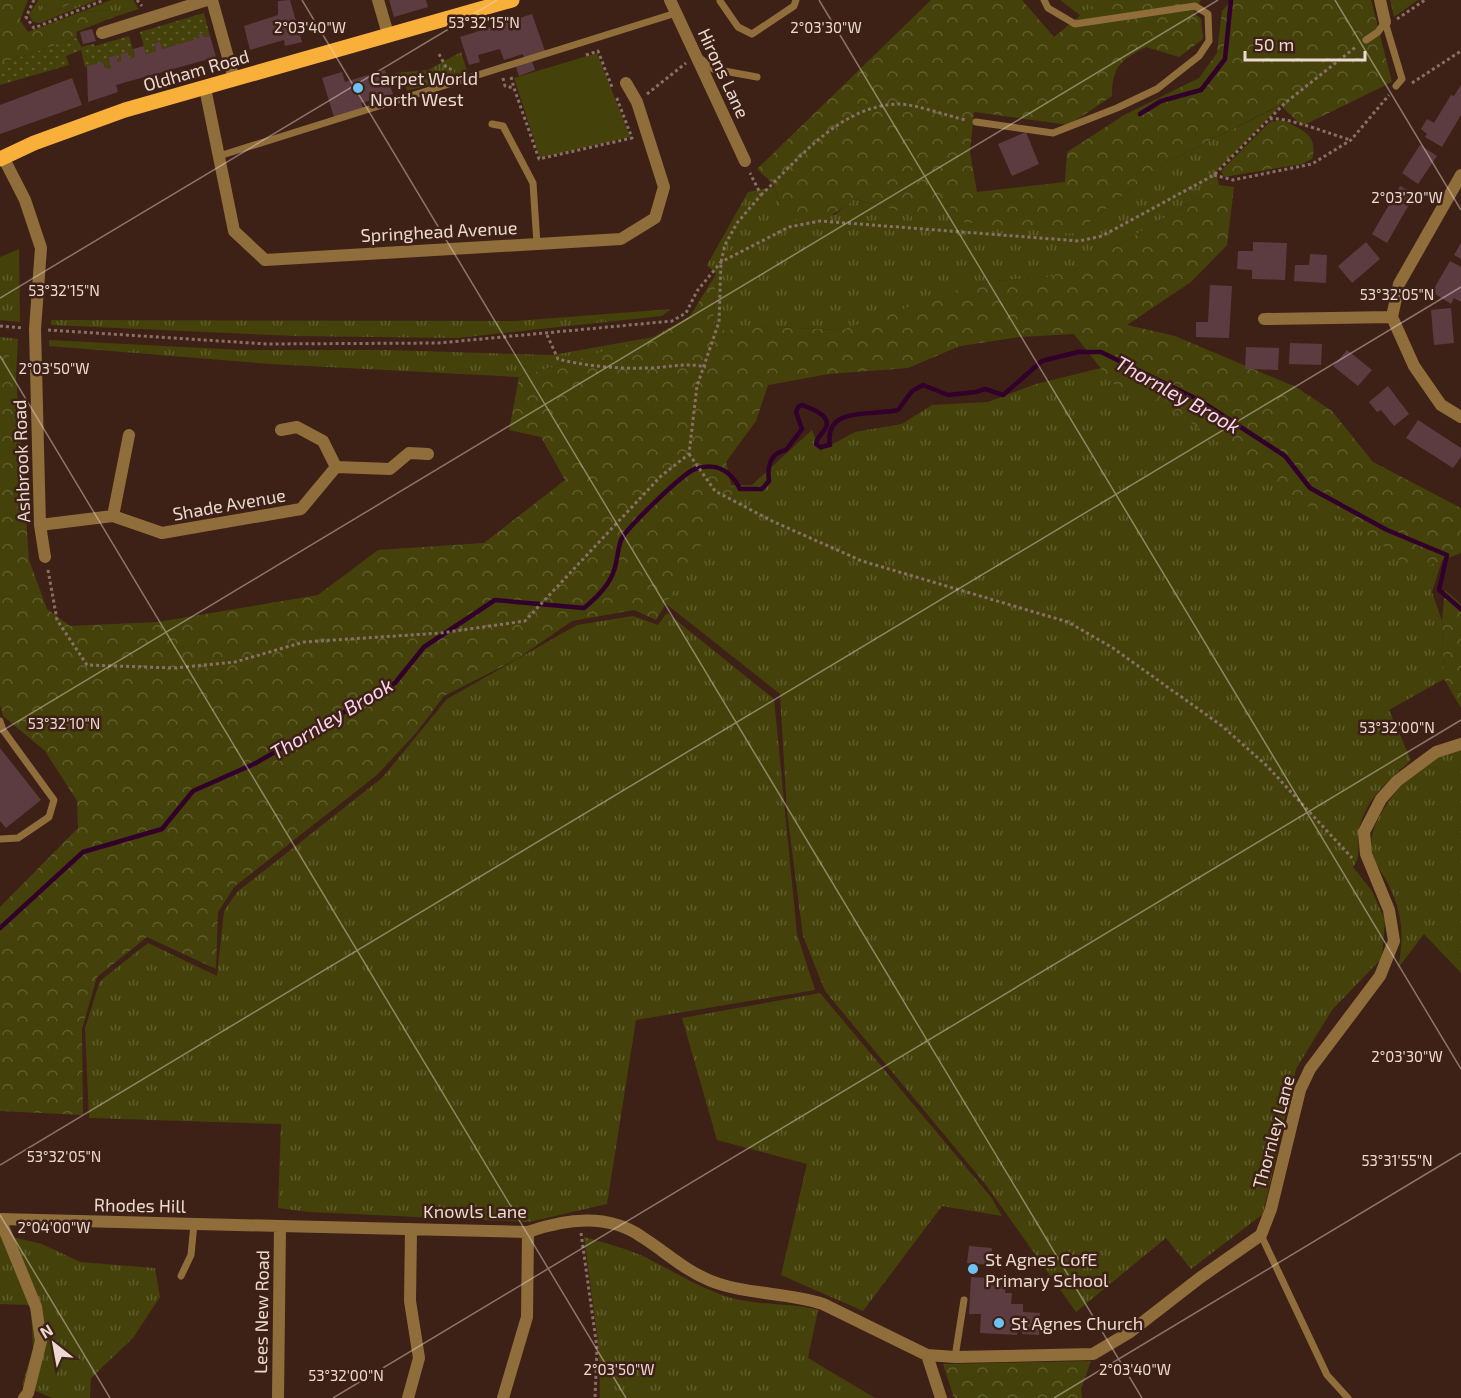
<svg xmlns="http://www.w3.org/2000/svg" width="1461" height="1398" font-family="'Exo 2',sans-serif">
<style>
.grass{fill:url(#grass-tufts)}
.forest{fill:url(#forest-crowns)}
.garden{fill:url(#garden-dots)}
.pitch{fill:#44420a}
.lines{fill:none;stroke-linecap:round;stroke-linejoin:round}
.stream{stroke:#32012b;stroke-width:4.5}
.building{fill:#5d3c41}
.path{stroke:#887067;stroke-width:3;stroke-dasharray:3 3;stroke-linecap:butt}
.service{stroke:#906e3c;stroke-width:7}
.minor{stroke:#906e3c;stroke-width:12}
.tertiary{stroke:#906e3c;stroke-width:12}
.primary{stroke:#f9b03b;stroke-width:15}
.ticks{fill:none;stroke:#ecd9d1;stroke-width:1.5;stroke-opacity:0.45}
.poi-dot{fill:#6dc2f3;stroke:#3d2116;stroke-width:2}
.labels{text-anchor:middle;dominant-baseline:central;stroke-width:5;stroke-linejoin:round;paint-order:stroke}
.street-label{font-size:18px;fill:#ecd9d1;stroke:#3d2116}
.poi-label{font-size:18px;fill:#ecd9d1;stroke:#3d2116;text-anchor:start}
.water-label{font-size:20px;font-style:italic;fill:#fcd4f2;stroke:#3d2116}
.ticks-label{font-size:15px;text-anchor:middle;fill:#ecd9d1;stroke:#3d2116;stroke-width:5;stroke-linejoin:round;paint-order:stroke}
</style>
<defs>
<pattern id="grass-tufts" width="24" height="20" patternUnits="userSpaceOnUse" patternTransform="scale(1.5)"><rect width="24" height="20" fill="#44420a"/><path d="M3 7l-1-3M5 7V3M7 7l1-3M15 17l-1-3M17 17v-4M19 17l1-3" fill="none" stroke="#5f5d2d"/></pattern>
<pattern id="forest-crowns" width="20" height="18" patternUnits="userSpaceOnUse" patternTransform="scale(1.5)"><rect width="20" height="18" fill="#44420a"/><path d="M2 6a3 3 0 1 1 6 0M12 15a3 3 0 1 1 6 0" fill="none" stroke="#5f5d2d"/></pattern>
<pattern id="garden-dots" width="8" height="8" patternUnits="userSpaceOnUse" patternTransform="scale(1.5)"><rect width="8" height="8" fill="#44420a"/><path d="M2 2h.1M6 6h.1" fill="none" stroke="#5f5d2d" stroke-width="1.8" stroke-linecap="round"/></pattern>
</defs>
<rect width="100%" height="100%" fill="#3d2116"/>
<path class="grass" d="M 38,0 L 41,0 L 41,10 L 52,13 L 77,0 L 97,0 L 40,23 L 33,22 L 29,15 Z
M 111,0 L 133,0 L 139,9 L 114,17 L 111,10 L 81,12 Z
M 1060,0 L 1099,0 L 1081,16 Z
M 461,52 L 468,74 L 407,91 L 404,81 L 396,80 L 395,73 L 428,70 Z
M 1281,105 L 1216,172 L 1219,185 L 1110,250 L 1051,277 L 981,282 L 904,318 L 842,330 L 773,327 L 713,332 L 716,274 L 707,265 L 748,192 L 775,187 L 779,203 L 835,215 L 854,199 L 906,213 L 922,222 L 931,223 L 947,206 L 1074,234 L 1163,164 Z
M 19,249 L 20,322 L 0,320 L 0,257 Z
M 671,309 L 662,316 L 457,338 L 295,336 L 51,325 L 51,320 L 516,321 Z
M 0,337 L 18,339 L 16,377 L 8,353 L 0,353 Z
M 653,337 L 519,377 L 270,364 L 49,346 L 49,340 L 242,350 L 386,350 L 553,355 Z
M 1162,353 L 1444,554 L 1432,592 L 1442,621 L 1444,679 L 1389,710 L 1411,760 C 1391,778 1370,795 1361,822 C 1355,837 1363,855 1353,867 L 1372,891 L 1385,920 L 1382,958 L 1332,1010 L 1296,1069 L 1263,1214 L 1191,1269 L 1166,1238 L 1076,1312 L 986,1185 L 825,991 L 803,936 L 787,812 L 780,694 L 637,581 L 703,485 L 752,485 L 812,430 L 820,451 L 855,432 L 902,424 L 932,405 L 988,402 L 1036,384 Z
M 667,613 L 774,699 L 797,934 L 815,990 L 636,1020 L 607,1204 L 529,1222 L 309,1212 L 278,1208 L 281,1124 L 89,1118 L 85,1028 L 100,981 L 148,943 L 217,976 L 224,911 L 237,892 L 382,778 L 447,699 L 577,625 L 633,616 L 658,625 Z
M 1461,747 L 1461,973 L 1424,934 L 1398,968 C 1404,938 1403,915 1390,888 C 1384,874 1372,862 1371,846 C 1370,816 1412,766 1439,754 C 1446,751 1454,749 1461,747 Z
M 820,993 L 991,1197 L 1002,1216 L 942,1206 L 863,1311 L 781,1275 L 807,1164 L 717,1140 L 682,1018 Z
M 0,1234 L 42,1244 L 80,1262 L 155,1268 L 160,1297 L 133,1338 L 91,1378 L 90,1398 L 52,1398 L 22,1385 L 33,1349 L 31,1305 L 0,1304 Z
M 584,1237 C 605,1243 625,1248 645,1257 C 673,1271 698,1287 728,1297 C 758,1306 789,1302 818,1310 L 808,1358 L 875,1398 L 600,1398 L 599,1349 Z"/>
<path class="forest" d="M 0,0 L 28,0 L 20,20 L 28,32 L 81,12 L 112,10 L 114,17 L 76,32 L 77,38 L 0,64 Z
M 41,0 L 77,0 L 52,13 L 45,14 L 41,10 Z
M 931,0 L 1022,0 L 1054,37 L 1099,0 L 1201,0 L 1194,13 L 1201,19 L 1203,39 L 1179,57 L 1146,47 C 1121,60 1112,66 1112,96 L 1069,125 L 974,112 L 970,152 L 977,192 L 1065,182 L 1067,152 L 1126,114 L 1199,78 L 1217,53 L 1222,11 L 1232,0 L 1371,0 L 1392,82 L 1302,126 L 1280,105 L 1163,164 L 1074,234 L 964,222 L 953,209 L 947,206 L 931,223 L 922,222 L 906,213 L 855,199 C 836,214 811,231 787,215 C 777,208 779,194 774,186 C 770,180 762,174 757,169 Z
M 1390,0 L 1418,0 L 1394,17 Z
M 1283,120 C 1302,130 1319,135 1312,159 L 1302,164 L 1224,177 L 1221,171 L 1270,122 Z
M 1219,185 L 1234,187 L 1227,245 L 1191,282 L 1127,325 L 1175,336 L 1296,387 L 1332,411 L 1373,462 L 1461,508 L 1461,553 L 1407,574 L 1395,554 L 1338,515 L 1295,503 L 1232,452 L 1164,403 L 1113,384 L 1074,334 L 1020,337 L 960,346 L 908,368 L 829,374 L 768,385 L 756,421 L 726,462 L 733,492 L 656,620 L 634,610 L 572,621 L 517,659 L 444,696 L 416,733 L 377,775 L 234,887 L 218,912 L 216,969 L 147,937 L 97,977 L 82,1029 L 83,1115 L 0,1111 L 0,907 L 78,828 L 77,801 L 45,751 L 3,716 L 0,705 L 0,353 L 8,353 L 16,377 L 29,560 L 47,609 L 70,626 L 158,622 L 318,595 L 378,550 L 484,543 L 565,480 L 541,437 L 509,430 L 519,377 L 653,337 L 690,316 L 716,274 L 713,331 L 773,327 L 842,330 L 981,282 L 1050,277 L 1110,250 Z
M 1445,590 L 1461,604 L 1461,708 L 1444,679 L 1442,621 Z
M 1091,1361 L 1081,1389 L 1082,1398 L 954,1398 L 943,1364 Z"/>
<path class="garden" d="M 204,13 L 210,36 L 204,37 L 202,33 L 198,35 L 199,38 L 162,49 L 160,42 L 154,43 L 156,51 L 146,54 L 140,32 Z
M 129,36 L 135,57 L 130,59 L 128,52 L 120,54 L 121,61 L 118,62 L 116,55 L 108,57 L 111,68 L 105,69 L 103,62 L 85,67 L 81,50 L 66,56 L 69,65 L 0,85 L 0,64 L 77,38 L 81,47 L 93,44 L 95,46 Z"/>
<path class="pitch" d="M 597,53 L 630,137 L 540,158 L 514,78 Z"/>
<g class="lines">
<path class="stream" d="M 1140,114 L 1161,101 L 1201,90 L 1225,59 L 1231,0
M 0,928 L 83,852 L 162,829 L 193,791 L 254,764 L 395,683 L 424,647 L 495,600 L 584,608 C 595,599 608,587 613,573 C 618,562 617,548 622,538 C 630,525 683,473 695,469 C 716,462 731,471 740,489 L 762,489 L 769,481 C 767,467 770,453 786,450 L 802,429 L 796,412 L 798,407 L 802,405 C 810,408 831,415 826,427 C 823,434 817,436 816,444 L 820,447 L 830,445 C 823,405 875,416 898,410 L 912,391 L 923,385 L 948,395 L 976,392 L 985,389 L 1003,395 L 1042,361 L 1078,352 L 1101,352 L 1199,400 L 1285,456 L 1310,488 L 1387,530 L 1447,555 L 1439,590 L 1461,609"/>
</g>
<path class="building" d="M 290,0 L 302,42 L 285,46 L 284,40 L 250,50 L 244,26 L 278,15 L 278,1 Z
M 389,0 L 426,0 L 428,7 L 394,17 Z
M 532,14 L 545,51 L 524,58 L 523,54 L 504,60 L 500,49 L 478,55 L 480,62 L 469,65 L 460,37 Z
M 92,29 L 96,41 L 83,44 L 80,32 Z
M 202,33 L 204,37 L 210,36 L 216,57 L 116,85 L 118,92 L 88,102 L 87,66 L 103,62 L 105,69 L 111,68 L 108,57 L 116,55 L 118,62 L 121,61 L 120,54 L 128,52 L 130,59 L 135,57 L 133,49 L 144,46 L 146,54 L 156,51 L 154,43 L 160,42 L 162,49 L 199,38 L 198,35 Z
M 532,61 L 535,70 L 519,76 L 516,67 Z
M 385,70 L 393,94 L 361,103 L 363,108 L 334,117 L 322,78 L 342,72 L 345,82 Z
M 72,78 L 82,105 L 0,134 L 0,105 Z
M 1461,85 L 1461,115 L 1442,147 L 1425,137 L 1427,134 L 1421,129 L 1427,119 L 1434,123 L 1451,95 L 1454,96 Z
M 1026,132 L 1039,164 L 1012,176 L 998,144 Z
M 1420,145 L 1437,156 L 1418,184 L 1402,173 Z
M 1400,186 L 1415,194 L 1387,243 L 1372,234 Z
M 1253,242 L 1287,243 L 1285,280 L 1252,279 L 1252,270 L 1237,269 L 1238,251 L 1253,251 Z
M 1366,242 L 1380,259 L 1352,283 L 1338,266 Z
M 1461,243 L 1461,259 L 1454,255 Z
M 1310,254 L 1327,255 L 1326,283 L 1294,281 L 1295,265 L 1309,265 Z
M 1450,261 L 1461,267 L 1461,302 L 1454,298 L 1451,304 L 1432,292 Z
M 1210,285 L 1232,286 L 1229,338 L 1196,337 L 1196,322 L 1208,322 Z
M 1451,308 L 1454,343 L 1434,345 L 1431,310 Z
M 1290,343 L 1322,344 L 1321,365 L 1289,364 Z
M 1246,347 L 1279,348 L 1278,370 L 1245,369 Z
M 1347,350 L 1372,370 L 1358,386 L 1333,366 Z
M 1388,386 L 1409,414 L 1394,426 L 1381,410 L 1377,412 L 1369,402 Z
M 1418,420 L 1461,448 L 1461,457 L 1453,468 L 1406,438 Z
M 0,748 L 41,800 L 6,828 L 0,821 Z
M 969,1246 L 992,1248 L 990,1265 L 967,1263 Z
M 971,1277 L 990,1278 L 990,1285 L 1006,1286 L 1005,1293 L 1012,1293 L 1011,1304 L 1023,1304 L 1023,1312 L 1040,1313 L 1039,1335 L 1022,1334 L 1022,1331 L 1018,1330 L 1017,1335 L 980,1333 L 981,1314 L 969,1314 Z"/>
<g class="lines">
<path class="path" d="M 34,0 L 26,17 L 34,28 L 104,0
M 137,0 L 142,6
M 1397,19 L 1425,0
M 439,54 L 446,67 L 455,71
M 586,55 L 598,51 L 612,87
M 511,77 L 514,88
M 503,78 L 505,86 L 514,88 L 539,159 L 632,138 L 616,96
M 1412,83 L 1461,51
M 647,94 L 686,63
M 1270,119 C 1286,116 1332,135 1351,140
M 1214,175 L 1233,180 L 1312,164 L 1351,140 L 1389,95
M 761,195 C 800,158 840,106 898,104 C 916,104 947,116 966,120
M 0,326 L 23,328
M 48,330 L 267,344 L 439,343 L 672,321 L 686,313 L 697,291 L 721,262 L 789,227 L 820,221 L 1079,241 L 1102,236 L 1214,175 L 1285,103 L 1357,46
M 547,335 L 558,359 C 585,366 618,369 646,368 C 667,368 685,362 706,367
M 689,454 L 715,491 L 772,521 L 862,561 L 1068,622 L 1113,648 L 1222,726 L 1267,766 L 1352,858
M 48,570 L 57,620 L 87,665 L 174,668 L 235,662 L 304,642 L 441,633 L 525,621 L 661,476 L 689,454 L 697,386 L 719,322 L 721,262 L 725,245 L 737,223 L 761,195 L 750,173
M 581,1233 L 597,1348 L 595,1398"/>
<path class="service" d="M 720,1 L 738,27 L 752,34 L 794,6 L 796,0
M 1385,22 L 1402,79 L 1396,86
M 1366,40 L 1378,32 L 1385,22
M 701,59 L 713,69 L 757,77
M 976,122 L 1053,133 L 1117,108 L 1157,89 L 1199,56 L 1209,41 L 1208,14 L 1195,6 L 1075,24 L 1048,8 L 1044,0
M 492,124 L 503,126 L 533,183 L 537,244
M 219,156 L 676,13
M 0,721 L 3,730 L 54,800 L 49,817 L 18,838 L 0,839
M 1261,1235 L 1327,1375 L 1348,1398
M 181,1276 L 191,1255 L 194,1224
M 955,1357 L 964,1300"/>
<path class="minor" d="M 212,0 L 234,79
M 378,0 L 388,34
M 670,0 L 745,161
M 1380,0 L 1385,22
M 102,33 L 207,0
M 205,88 L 234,231 L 265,260 L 621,239 L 655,218 L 664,187 L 637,102 L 626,83
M 3,157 L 25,200 L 41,248 L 35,329 L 40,525 L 45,557
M 1461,175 L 1399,284 L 1392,317 L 1414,366 L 1441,405 L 1461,417
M 1264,319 L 1392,317
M 281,430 L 297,427 L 323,441 L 336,467
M 336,467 L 390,469 L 409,453 L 428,454
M 113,516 L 129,435
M 40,525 L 113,516 L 162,533 L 301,509 L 336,467
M 0,1219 L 36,1307 L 41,1341 L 28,1393 L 24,1398
M 280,1226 L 528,1232 C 565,1219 608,1213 642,1237 C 666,1252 684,1270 711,1281 C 747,1295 786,1292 823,1304 L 927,1355 L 955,1357 L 1093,1354 L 1130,1332 L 1201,1277 L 1261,1235 L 1271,1209 L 1300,1090 L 1310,1069 L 1380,976 L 1394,941 L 1389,910 L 1366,854 L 1364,832 L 1381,799 L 1397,781 L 1436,752 L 1461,744
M 927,1355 L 941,1398
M 408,1398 L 419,1358 L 410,1301 L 411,1230
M 503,1398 L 527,1317 L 528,1232"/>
<path class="tertiary" d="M 0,1219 L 280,1226 L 278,1398"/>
<path class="primary" d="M 0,159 L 34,143 L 125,110 L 512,0"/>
</g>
<path class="ticks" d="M 302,0 L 1142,1398M 819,0 L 1461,1069M 1335,0 L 1461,210M 0,298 L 497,0M 0,356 L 626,1398M 0,732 L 1218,0M 0,1165 L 1461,287M 0,1215 L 110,1398M 333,1398 L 1461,720M 1054,1398 L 1461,1153"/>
<g class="poi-dot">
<circle cx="358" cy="88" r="6"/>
<circle cx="973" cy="1269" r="6"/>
<circle cx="999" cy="1323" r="6"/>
</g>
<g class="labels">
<g class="street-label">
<text transform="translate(196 70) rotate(-16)">Oldham Road</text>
<text transform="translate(724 73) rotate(65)">Hirons Lane</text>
<text transform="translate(439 231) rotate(-3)">Springhead Avenue</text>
<text transform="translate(21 461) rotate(-92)">Ashbrook Road</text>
<text transform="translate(229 504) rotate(-10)">Shade Avenue</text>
<text transform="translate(1273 1132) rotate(-75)">Thornley Lane</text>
<text transform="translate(140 1205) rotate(1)">Rhodes Hill</text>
<text x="475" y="1211">Knowls Lane</text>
<text transform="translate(261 1312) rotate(-89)">Lees New Road</text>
</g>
<g class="poi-label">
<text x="370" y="78">Carpet World<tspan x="370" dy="21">North West</tspan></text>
<text x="985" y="1259">St Agnes CofE<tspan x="985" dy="21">Primary School</tspan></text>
<text x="1011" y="1323">St Agnes Church</text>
</g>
<g class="water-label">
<text transform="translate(1178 394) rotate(29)">Thornley Brook</text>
<text transform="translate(331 718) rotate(-31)">Thornley Brook</text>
</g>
</g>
<g class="ticks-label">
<text x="484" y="28">53°32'15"N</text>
<text x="310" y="33">2°03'40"W</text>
<text x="826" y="33">2°03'30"W</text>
<text x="1407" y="203">2°03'20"W</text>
<text x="64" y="296">53°32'15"N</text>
<text x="1397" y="300">53°32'05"N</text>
<text x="54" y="374">2°03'50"W</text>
<text x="64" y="729">53°32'10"N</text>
<text x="1397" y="733">53°32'00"N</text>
<text x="1407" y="1062">2°03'30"W</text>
<text x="64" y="1162">53°32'05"N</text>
<text x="1397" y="1166">53°31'55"N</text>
<text x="54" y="1233">2°04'00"W</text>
<text x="619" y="1375">2°03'50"W</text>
<text x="1135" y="1375">2°03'40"W</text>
<text x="346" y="1381">53°32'00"N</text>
</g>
<g transform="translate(54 1344) rotate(329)" stroke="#3d2116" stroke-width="4.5" paint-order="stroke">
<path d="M0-4.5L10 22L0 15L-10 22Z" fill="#ecd9d1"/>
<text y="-9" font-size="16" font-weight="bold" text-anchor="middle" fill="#ecd9d1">N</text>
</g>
<path d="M1245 51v9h120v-9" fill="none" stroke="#ecd9d1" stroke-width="3"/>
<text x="1254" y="51" font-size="18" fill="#ecd9d1" stroke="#3d2116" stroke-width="4.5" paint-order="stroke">50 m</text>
</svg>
